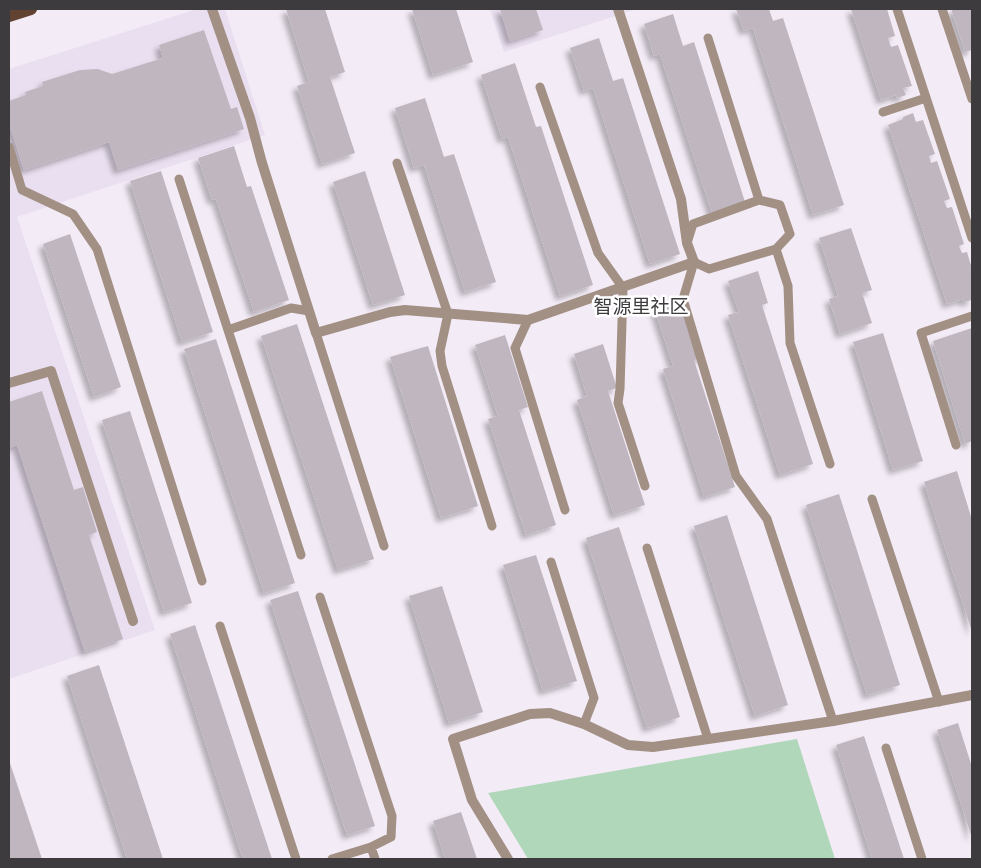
<svg xmlns="http://www.w3.org/2000/svg" width="981" height="868" font-family="'DM Sans','Noto Sans SC',sans-serif">
<style>
.built{fill:#eadff0}
.green{fill:#b1d7ba}
.building{fill:#bfb6bf;filter:url(#shadow)}
.lines{fill:none;stroke-linecap:round;stroke-linejoin:round}
.lane{stroke:#a29085;stroke-width:9}
.street{stroke:#a29085;stroke-width:10}
.primary{stroke:#624332;stroke-width:12}
.labels{text-anchor:middle;dominant-baseline:central;stroke-width:5;stroke-linejoin:round;paint-order:stroke}
.quarter-label{font-size:19px;fill:#3e3b3f;stroke:#fff}
</style>
<defs>
<filter id="shadow"><feDropShadow dx="-4.5" dy="4.5" stdDeviation="2.5" flood-color="#0004"/></filter>
</defs>
<rect width="100%" height="100%" fill="#f3ebf6"/>
<path class="built" d="M 197,9 L 225,9 L 265,135 L 17,217 L 155,630 L 9,679 L 9,69 Z
M 490,9 L 637,9 L 504,52 Z"/>
<path class="green" d="M 797,739 L 835,859 L 528,859 L 488,793 Z"/>
<path class="building" d="M 286,9 L 325,9 L 345,72 L 330,77 L 355,153 L 322,164 L 297,86 L 309,82 Z
M 412,9 L 456,9 L 473,62 L 433,75 Z
M 500,9 L 536,9 L 543,30 L 510,41 Z
M 736,9 L 769,9 L 773,21 L 783,18 L 844,205 L 813,215 L 753,28 L 744,31 Z
M 851,9 L 887,9 L 895,36 L 888,38 L 891,47 L 898,45 L 912,86 L 903,88 L 906,95 L 897,98 L 896,95 L 881,100 Z
M 951,9 L 972,9 L 972,50 L 965,52 Z
M 673,14 L 683,46 L 694,42 L 745,202 L 712,213 L 660,54 L 654,56 L 644,24 Z
M 204,30 L 231,109 L 237,107 L 244,129 L 118,170 L 109,142 L 24,170 L 9,123 L 9,101 L 26,95 L 25,92 L 43,86 L 42,82 L 80,70 L 98,69 L 112,74 L 163,58 L 159,45 Z
M 599,38 L 613,81 L 623,78 L 680,254 L 650,264 L 593,88 L 584,91 L 570,48 Z
M 515,63 L 536,127 L 541,126 L 593,285 L 560,296 L 508,137 L 502,139 L 481,75 Z
M 425,98 L 444,157 L 454,154 L 496,282 L 465,292 L 424,165 L 414,168 L 395,108 Z
M 913,113 L 916,122 L 923,120 L 935,154 L 929,156 L 931,163 L 937,161 L 950,199 L 944,201 L 947,208 L 952,207 L 964,244 L 959,246 L 962,253 L 967,252 L 972,269 L 972,300 L 964,302 L 963,299 L 947,304 L 888,125 L 903,119 L 903,117 Z
M 234,146 L 247,187 L 251,186 L 289,300 L 254,312 L 216,199 L 212,200 L 198,158 Z
M 161,171 L 213,332 L 182,342 L 130,181 Z
M 365,171 L 405,295 L 373,305 L 333,182 Z
M 851,228 L 872,290 L 862,293 L 872,323 L 840,334 L 829,299 L 838,296 L 819,238 Z
M 70,234 L 121,387 L 94,397 L 43,244 Z
M 758,271 L 768,303 L 762,305 L 813,464 L 780,475 L 728,315 L 739,312 L 728,281 Z
M 684,298 L 703,357 L 694,360 L 735,487 L 704,497 L 663,369 L 673,366 L 654,307 Z
M 297,324 L 374,559 L 338,570 L 261,336 Z
M 972,328 L 972,441 L 965,444 L 933,341 Z
M 883,333 L 923,461 L 893,470 L 853,342 Z
M 505,335 L 528,407 L 519,410 L 556,525 L 526,535 L 488,419 L 498,416 L 475,345 Z
M 216,339 L 295,583 L 264,593 L 184,349 Z
M 603,344 L 617,388 L 608,391 L 645,505 L 614,515 L 577,400 L 587,396 L 574,354 Z
M 428,346 L 478,506 L 441,518 L 390,357 Z
M 42,391 L 74,490 L 83,487 L 97,532 L 89,535 L 123,639 L 85,652 L 17,445 L 9,448 L 9,402 Z
M 130,411 L 192,603 L 164,612 L 102,420 Z
M 957,471 L 972,520 L 972,632 L 924,482 Z
M 839,494 L 900,685 L 867,695 L 806,505 Z
M 727,515 L 788,705 L 755,716 L 694,526 Z
M 619,527 L 680,717 L 647,728 L 586,538 Z
M 536,555 L 577,681 L 543,691 L 503,565 Z
M 442,586 L 483,712 L 449,723 L 409,596 Z
M 298,591 L 375,826 L 347,835 L 270,600 Z
M 195,625 L 272,859 L 243,859 L 170,634 Z
M 99,665 L 163,859 L 127,859 L 67,676 Z
M 958,723 L 972,767 L 972,838 L 937,730 Z
M 864,736 L 904,859 L 872,859 L 836,745 Z
M 9,760 L 42,859 L 9,859 Z
M 461,812 L 477,859 L 445,859 L 433,821 Z"/>
<g class="lines">
<path class="lane" d="M 897,9 L 972,238
M 942,9 L 972,99
M 540,87 L 598,253 L 623,288 L 620,389 L 618,403 L 645,486
M 883,112 L 926,98
M 9,147 L 22,190 L 73,214 L 97,249 L 202,581
M 397,163 L 448,314 L 440,351 L 442,366 L 492,526
M 179,179 L 301,555
M 759,200 L 780,205 L 790,234 L 776,249
M 687,243 L 693,224 L 759,200 L 708,38
M 528,320 L 515,348 L 565,510
M 228,330 L 291,308 L 309,311
M 316,333 L 384,546
M 956,445 L 921,333 L 972,316
M 830,464 L 790,343 L 788,286 L 776,249 L 709,269 L 694,262 L 683,299 L 736,476 L 767,519 L 833,721
M 872,499 L 939,702
M 647,548 L 708,739
M 551,562 L 594,698 L 584,724
M 320,597 L 392,816 L 391,837 L 371,847 L 375,859
M 220,626 L 296,859
M 886,748 L 922,859
M 332,859 L 371,847"/>
<path class="street" d="M 212,9 L 250,118 L 262,163 L 316,333 L 390,312 L 405,310 L 528,320 L 694,262 L 687,243 L 681,199 L 618,9
M 9,383 L 51,371 L 133,621
M 508,859 L 472,800 L 453,739 L 530,714 L 550,713 L 584,724 L 628,745 L 653,747 L 833,721 L 972,695"/>
<path class="primary" d="M 9,16 L 31,9"/>
</g>
<g class="labels">
<g class="quarter-label">
<text x="641" y="306">智源里社区</text>
</g>
</g>
<rect width="981" height="868" fill="none" stroke="#3e3b3f" stroke-width="20"/>
</svg>
